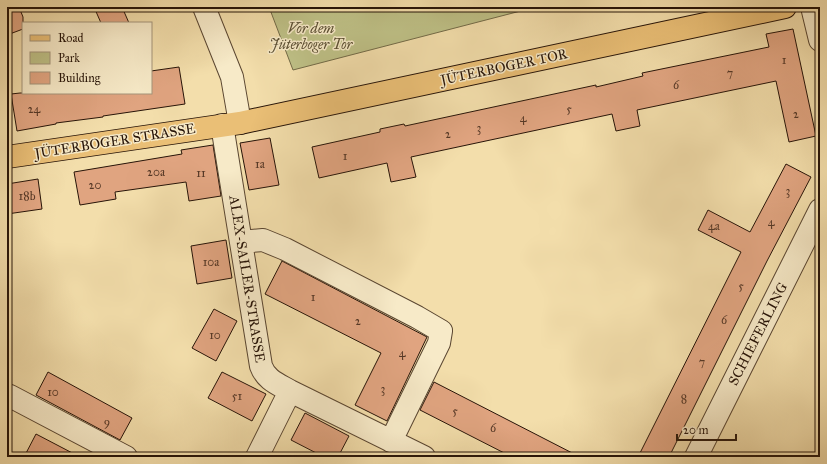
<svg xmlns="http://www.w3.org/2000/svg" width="827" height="464" font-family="'IM FELL Great Primer',serif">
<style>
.green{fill:#bec086;stroke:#726a47}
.building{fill:#e0a480;stroke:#271408}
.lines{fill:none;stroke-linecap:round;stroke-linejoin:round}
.minor-casing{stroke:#5a4631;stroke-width:24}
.major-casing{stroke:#271408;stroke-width:24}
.minor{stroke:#f7eac8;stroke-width:22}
.major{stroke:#eabf76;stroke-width:22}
.labels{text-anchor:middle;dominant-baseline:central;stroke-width:3;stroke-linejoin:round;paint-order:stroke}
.number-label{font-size:12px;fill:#553826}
.park-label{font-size:14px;font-style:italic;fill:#5c5034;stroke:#f7eac8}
.street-label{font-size:14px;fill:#271408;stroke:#f7eac8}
</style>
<rect width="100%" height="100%" fill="#f3deab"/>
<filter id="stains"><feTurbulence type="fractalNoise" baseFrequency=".005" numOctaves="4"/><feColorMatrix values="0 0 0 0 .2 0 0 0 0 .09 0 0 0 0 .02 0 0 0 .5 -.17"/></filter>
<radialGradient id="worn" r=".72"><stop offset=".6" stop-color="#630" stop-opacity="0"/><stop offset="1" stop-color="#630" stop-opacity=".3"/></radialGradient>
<path class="green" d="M 269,7 L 536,7 L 293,70 Z"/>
<path class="building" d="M 7,7 L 19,7 L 23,17 L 23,29 L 7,35 Z
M 94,7 L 122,7 L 129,23 L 101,23 Z
M 793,29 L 816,136 L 789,142 L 776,81 L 637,110 L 640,126 L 616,131 L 612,114 L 411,157 L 416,177 L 391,182 L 387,163 L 319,178 L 312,147 L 380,132 L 380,129 L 404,124 L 405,126 L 596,85 L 596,87 L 643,76 L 642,73 L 769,47 L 766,34 Z
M 179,67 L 185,104 L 103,116 L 103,117 L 56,123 L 56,124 L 17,131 L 11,94 L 20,93 L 151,93 L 151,71 Z
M 270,138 L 279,185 L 249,190 L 240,143 Z
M 213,145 L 221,196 L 189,201 L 186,182 L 115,192 L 116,199 L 80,205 L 74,172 L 182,154 L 181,150 Z
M 786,164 L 811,177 L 767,261 L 669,457 L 638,457 L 741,252 L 698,230 L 708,210 L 750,232 Z
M 38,179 L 42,209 L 7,214 L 7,184 Z
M 226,240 L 232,278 L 197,284 L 191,246 Z
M 282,261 L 427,337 L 387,421 L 355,405 L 381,353 L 265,294 Z
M 214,309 L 237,321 L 216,361 L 192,348 Z
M 48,372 L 132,418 L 120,440 L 36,395 Z
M 222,372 L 266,394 L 252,421 L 208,398 Z
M 434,382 L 580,457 L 512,457 L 420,410 Z
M 305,413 L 349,436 L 338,457 L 324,457 L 291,440 Z
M 36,434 L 80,457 L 24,457 Z"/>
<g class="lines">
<g class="minor-casing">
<path id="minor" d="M 204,7 L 232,77 L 240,123
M 812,7 L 820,40
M 222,125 L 261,366 C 266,380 278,384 290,391 L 424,457
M 241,242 L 263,240 L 285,249 L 417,317 L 441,331 L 439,343 L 391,441
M 10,396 L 126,457
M 257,457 L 290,391
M 696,457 L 820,210"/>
</g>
<g class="major-casing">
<path id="major" d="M 7,157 L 240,123 L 785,7"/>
</g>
<use href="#minor" class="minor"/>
<use href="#major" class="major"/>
</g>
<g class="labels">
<g class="number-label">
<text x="784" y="60">1</text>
<text x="730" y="73">7</text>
<text x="676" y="85">6</text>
<text x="34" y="109">24</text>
<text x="569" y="109">5</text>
<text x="796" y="114">2</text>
<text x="523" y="118">4</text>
<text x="479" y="128">3</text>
<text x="448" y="134">2</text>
<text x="345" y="156">1</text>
<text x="260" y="164">1a</text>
<text x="156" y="172">20a</text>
<text x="201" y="173">11</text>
<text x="95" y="185">20</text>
<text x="788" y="191">3</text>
<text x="27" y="196">18b</text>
<text x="771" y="222">4</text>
<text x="714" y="226">4a</text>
<text x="211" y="262">10a</text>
<text x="741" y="286">5</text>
<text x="313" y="297">1</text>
<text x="724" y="320">6</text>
<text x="358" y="321">2</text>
<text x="215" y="335">10</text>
<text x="402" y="353">4</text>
<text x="702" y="362">7</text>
<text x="383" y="389">3</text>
<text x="53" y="392">10</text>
<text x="237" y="396">51</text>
<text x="684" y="399">8</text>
<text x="455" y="411">5</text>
<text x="107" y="422">9</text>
<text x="493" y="428">6</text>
</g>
<g class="park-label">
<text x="311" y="28">Vor dem<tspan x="311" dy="16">Jüterboger Tor</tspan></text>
</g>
<g class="street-label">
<text transform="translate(504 67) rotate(-12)">JÜTERBOGER TOR</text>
<text transform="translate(115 141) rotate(-9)">JÜTERBOGER STRASSE</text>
<text transform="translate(247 279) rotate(81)">ALEX-SAILER-STRASSE</text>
<text transform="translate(758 334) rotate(-63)">SCHIEFERLING</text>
</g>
</g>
<rect width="827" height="464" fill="none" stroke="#f3deab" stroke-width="24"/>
<rect x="8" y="8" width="811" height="448" fill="none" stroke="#271408" stroke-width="2"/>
<rect x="12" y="12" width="803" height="440" fill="none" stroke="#271408"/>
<rect x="22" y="22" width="130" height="72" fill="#f7eac8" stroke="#a4947b"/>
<rect x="30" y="35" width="20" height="6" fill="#eabf76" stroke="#a4947b"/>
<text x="58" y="42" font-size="12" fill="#271408">Road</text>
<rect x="30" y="52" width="20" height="12" fill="#bec086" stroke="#a4947b"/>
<text x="58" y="62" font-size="12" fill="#271408">Park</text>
<rect x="30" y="72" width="20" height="12" fill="#e0a480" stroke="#a4947b"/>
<text x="58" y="82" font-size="12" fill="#271408">Building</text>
<path d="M677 434v6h59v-6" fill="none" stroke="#271408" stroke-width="2"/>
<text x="683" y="434" font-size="12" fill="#271408" stroke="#f7eac8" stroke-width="3" paint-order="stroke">20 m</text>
<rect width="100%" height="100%" filter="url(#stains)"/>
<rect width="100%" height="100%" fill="url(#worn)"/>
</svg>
